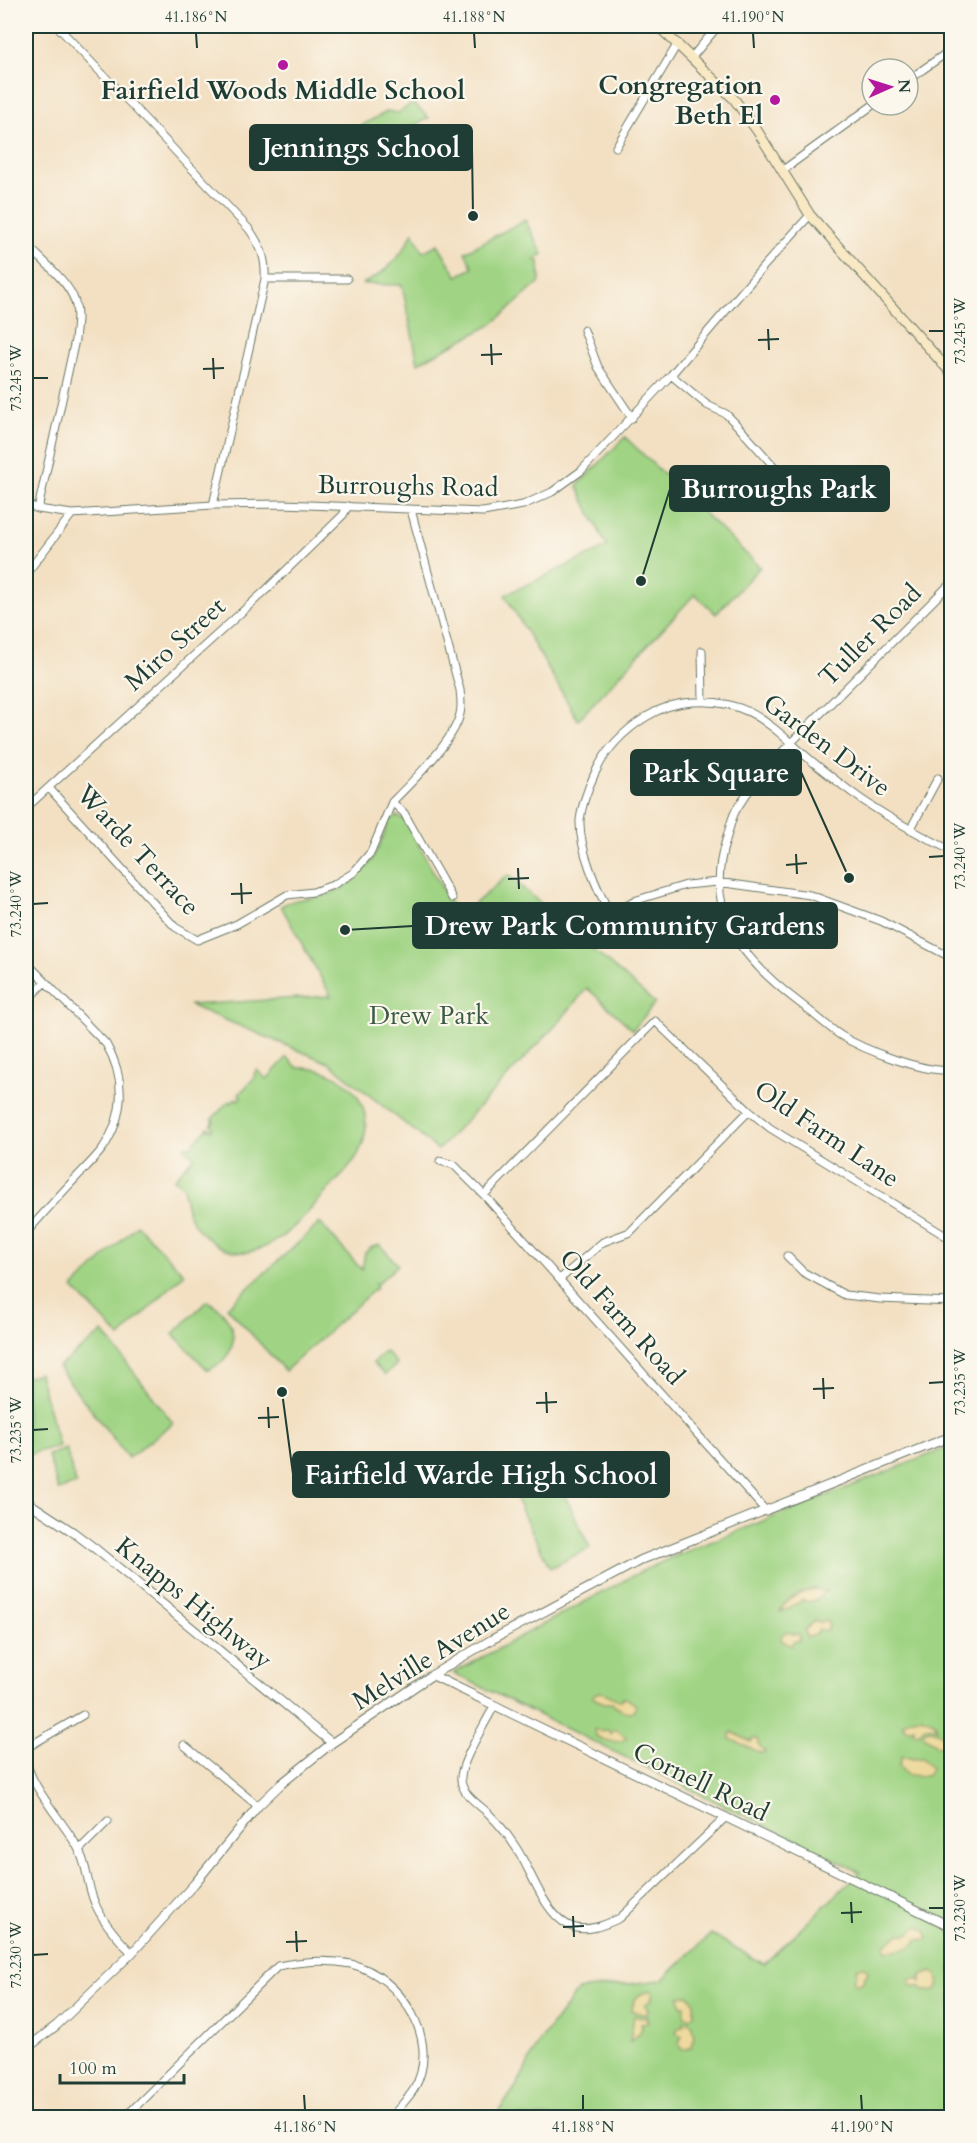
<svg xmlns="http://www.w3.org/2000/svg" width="977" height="2143" font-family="Cardo,serif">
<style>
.green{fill:#a0d484;stroke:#60885c;stroke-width:1.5}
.sand{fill:#eeda9e;stroke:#868c69;stroke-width:1.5}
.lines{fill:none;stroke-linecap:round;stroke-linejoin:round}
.minor-casing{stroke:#697666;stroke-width:9}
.tertiary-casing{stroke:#697666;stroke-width:10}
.secondary-casing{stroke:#697666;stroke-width:11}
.minor{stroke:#fff;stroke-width:7}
.tertiary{stroke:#fff;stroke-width:8}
.secondary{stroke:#f8e8c3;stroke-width:9}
.ticks{fill:none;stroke:#1f3d34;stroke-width:2}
.poi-dot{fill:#b5179e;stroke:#fbf7ec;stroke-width:2}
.labels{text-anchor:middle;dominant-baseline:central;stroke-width:4.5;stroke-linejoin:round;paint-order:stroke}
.poi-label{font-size:26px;font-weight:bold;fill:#1f3d34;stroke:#fbf7ec;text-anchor:end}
.street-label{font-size:26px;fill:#1f3d34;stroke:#fbf7ec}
.park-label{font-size:26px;fill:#395b44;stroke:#fbf7ec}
.leader{fill:none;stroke:#1f3d34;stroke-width:2}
.callout-dot{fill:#1f3d34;stroke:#fbf7ec;stroke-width:2}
.callout{fill:#1f3d34;stroke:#1f3d34;stroke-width:2}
.callout-label{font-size:27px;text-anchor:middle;font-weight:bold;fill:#fff}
.neatline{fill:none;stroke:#1f3d34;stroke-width:2}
.ticks-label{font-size:15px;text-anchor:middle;fill:#1f3d34}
</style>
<rect width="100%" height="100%" fill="#fbf7ec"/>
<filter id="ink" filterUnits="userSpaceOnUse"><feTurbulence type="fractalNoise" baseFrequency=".0167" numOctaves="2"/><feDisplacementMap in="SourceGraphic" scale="12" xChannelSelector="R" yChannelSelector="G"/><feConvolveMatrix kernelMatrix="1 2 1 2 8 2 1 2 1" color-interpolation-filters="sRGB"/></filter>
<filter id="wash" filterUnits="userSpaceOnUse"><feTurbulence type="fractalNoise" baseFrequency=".008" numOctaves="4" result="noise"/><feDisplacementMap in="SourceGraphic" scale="24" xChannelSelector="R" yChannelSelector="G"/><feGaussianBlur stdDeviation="1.35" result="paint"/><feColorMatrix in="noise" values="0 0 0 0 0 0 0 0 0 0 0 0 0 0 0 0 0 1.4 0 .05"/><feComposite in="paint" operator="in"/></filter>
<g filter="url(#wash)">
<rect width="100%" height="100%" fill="#f3e0c3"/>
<path class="green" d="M 413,103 L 429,118 L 358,155 L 346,134 L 388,111 L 398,113 Z
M 525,220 L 543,254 L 535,260 L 539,261 L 540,282 L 491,325 L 418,363 L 402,285 L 362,284 C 387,273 402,256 413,232 L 423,252 L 438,244 L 457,276 L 473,268 L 465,252 Z
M 625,437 L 760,567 L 716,614 L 695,594 L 578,720 L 505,595 L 607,547 L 577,486 Z
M 396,816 L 404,819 L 407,823 L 458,918 L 508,875 L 655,1003 L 633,1030 L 587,988 L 558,1023 L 438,1150 L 329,1063 L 189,1005 L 331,996 L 281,906 C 293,899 304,899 317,897 C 359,888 377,859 389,820 Z
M 287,1057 L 298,1068 C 343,1066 379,1103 361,1148 C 354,1165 339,1178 327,1191 C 299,1222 258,1276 211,1241 C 192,1227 184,1211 184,1187 L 174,1179 L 194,1157 L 184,1148 L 187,1145 L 190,1147 L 208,1127 L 211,1130 L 213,1127 L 211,1125 L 214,1121 L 212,1119 L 229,1101 L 231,1103 L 236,1098 L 238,1100 L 241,1097 L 239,1094 L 256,1076 L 254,1073 L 257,1070 L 267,1079 Z
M 320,1223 L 362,1270 L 365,1253 L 372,1247 L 380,1245 L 398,1265 L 377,1284 L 374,1283 L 377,1287 L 285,1371 L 227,1307 Z
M 137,1225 L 184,1274 L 120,1337 L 73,1288 Z
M 207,1301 C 239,1317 244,1355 208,1370 L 173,1334 Z
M 103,1332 L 173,1423 L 128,1458 L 58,1367 Z
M 385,1351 L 397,1364 L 385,1375 L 373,1363 Z
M 39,1373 L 59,1446 L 26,1455 L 26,1377 Z
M 951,1446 L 951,2117 L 495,2117 L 519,2082 L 538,2044 L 578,1990 L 662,1980 L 711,1934 L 764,1964 L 860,1872 L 453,1673 L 640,1572 L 673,1557 Z
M 66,1449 L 76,1484 L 58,1490 L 48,1455 Z
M 557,1479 L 590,1548 L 550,1568 L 516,1499 Z"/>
<path class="sand" d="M 814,1589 L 827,1591 L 816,1600 L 809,1602 L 802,1600 L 799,1603 L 793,1605 L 791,1608 L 780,1612 C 786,1598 799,1593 814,1589 Z
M 815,1620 L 819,1622 L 827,1621 L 829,1628 L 825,1631 L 819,1629 L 817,1634 L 807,1638 L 805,1630 Z
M 788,1632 L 795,1635 L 798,1633 L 800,1637 L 799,1640 L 793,1642 L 791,1646 L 781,1640 L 782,1634 Z
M 600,1692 C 608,1693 614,1699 622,1701 L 622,1698 L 626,1698 L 636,1705 L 634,1711 C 625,1714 618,1710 612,1703 L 604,1703 L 593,1698 L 594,1694 Z
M 921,1717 L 934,1722 L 937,1728 L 925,1727 L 920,1732 L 916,1733 L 913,1731 L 914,1727 L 908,1730 L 902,1724 L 911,1718 Z
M 596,1729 L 599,1731 L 608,1730 L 611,1734 L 613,1730 L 617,1730 L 627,1738 C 618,1744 606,1742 596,1736 L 594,1730 Z
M 928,1730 L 937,1731 L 944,1737 L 943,1746 L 937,1747 L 932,1741 L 923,1736 L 923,1733 Z
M 732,1732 L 751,1742 L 753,1739 L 757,1739 L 759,1745 L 765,1752 L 761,1753 L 730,1739 L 730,1735 Z
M 902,1756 L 913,1759 L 922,1758 L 931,1768 L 928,1775 L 925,1776 L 907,1775 L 899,1766 Z
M 916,1927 L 920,1927 L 927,1932 L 928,1939 L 917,1940 C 912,1950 905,1948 895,1950 C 891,1950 888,1951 885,1950 L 885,1945 C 895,1939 895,1932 909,1934 Z
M 863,1966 L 868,1971 L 867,1975 L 864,1976 L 865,1979 L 860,1984 L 855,1984 L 853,1980 L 857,1973 L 856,1968 Z
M 933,1972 C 940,1976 940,1986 935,1990 L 924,1991 L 921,1987 L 910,1985 L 910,1980 L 917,1978 L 921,1982 L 921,1976 Z
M 651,1991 L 653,1993 L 651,2000 L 645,2005 L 648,2010 L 647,2015 L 632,2011 C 633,1998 639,1993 651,1991 Z
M 688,1995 L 694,2002 L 694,2014 L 690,2018 L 684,2015 L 685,2006 L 681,2006 L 679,1996 Z
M 634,2016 L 647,2018 L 648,2022 L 641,2023 L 642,2029 L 630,2042 Z
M 684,2021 L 691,2023 L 694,2036 L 691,2047 L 684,2050 L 680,2048 L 679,2042 L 682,2037 L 676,2032 L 678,2028 L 684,2025 Z"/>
</g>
<g filter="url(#ink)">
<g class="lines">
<g class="minor-casing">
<path id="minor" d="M 57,26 L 249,229 C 261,246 266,258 265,279 L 213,505
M 692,57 L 718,26
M 908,80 L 952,49
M 616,147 L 678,43
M 783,170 L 873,105
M 26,244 C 40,259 69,281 75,302 C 79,314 76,328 75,340 L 38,509
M 265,279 L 347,279
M 584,330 L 598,367 L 632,418
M 671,375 L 707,405 L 726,414 L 735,423 L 788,482 L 796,505
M 26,504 L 38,509 L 72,514 L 213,505 L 283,504 L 483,512 L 523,505 L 552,492 L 581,471 L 671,375 L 764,266 L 810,215
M 411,510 L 460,690 C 461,698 462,706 460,714 C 454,741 412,782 392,802 L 404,813 L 452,898
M 26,574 L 72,514
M 952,582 C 910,624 868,666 826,708 C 795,739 759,772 736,810 C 731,819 729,831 726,840 C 702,914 745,962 801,1004 C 814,1014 827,1026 840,1035 C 864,1050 924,1073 952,1070
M 702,651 L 703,701
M 49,788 L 175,927 L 197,940 L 237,924 L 287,895 L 313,892 L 333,885 L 353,873 L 371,852 L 392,802
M 26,808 L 266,590 L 343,515 L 348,506
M 910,830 L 938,778
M 611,914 C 597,891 579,848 580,820 C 582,803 588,788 595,773 C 606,749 625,730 646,717 C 660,708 677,703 693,702 C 747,698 770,725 807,757 C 822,770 838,782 854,794 C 884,816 918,834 952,851
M 589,933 L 611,914 L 637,900 L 686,885 L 718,882 L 810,895 L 881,921 L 952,958
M 26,962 L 106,1044 C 126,1078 125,1115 103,1148 C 94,1160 82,1171 72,1182 C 56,1199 41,1216 26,1233
M 26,1001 L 45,982
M 440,1161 L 454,1165 L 484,1195 L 766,1511
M 484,1195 L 655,1021 L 749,1111 L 770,1128 L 949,1238 L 952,1242
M 787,1256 L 803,1272 L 845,1295 L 880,1299 L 952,1302
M 560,1279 L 603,1242 L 630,1232 L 749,1111
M 494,1706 C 486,1723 459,1764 461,1780 C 462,1795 480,1805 489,1814 C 499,1824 508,1835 515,1846 C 531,1869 543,1912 568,1925 C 585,1934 605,1925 620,1918 L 726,1817
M 184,1745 L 258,1806
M 26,1748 L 83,1715
M 26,1757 C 28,1785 64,1822 78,1848 C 87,1864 87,1884 94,1901 C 101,1920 118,1939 132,1953
M 79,1850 L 108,1821
M 124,2118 L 278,1966 C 303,1961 326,1959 351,1964 C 401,1976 442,2041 414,2089 C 408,2099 398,2108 391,2118"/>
</g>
<g class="tertiary-casing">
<path id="tertiary" d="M 942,364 L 952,357
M 26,1501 L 73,1532 L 97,1550 L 332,1743
M 432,1675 L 952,1927
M 26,2049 L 57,2025 L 132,1953 L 195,1883 L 258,1806 L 281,1784 L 332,1743 L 432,1675 L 491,1640 L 641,1560 L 952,1436"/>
</g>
<g class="secondary-casing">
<path id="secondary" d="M 658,26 L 734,99 L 758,132 L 810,215 L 952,374"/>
</g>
<use href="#minor" class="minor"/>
<use href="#tertiary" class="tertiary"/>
<use href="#secondary" class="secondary"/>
</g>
</g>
<path class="ticks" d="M 196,33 L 197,48M 474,33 L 475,48M 753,33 L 754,48M 768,329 L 769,350M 929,331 L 944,331M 758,340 L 779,339M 491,344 L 492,365M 481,355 L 502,354M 213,358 L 214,379M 203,369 L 224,368M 33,378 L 48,378M 796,854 L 797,874M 929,857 L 944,856M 786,865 L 807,863M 518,868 L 519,889M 508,879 L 529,878M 241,883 L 242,904M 231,894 L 252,893M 33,904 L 48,903M 823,1378 L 824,1399M 929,1383 L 944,1382M 813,1389 L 834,1388M 546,1392 L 547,1413M 536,1403 L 557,1402M 268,1407 L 269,1428M 258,1418 L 279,1417M 33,1430 L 48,1429M 851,1902 L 852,1923M 929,1908 L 944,1908M 841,1913 L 862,1912M 573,1916 L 574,1937M 563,1927 L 584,1926M 296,1931 L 297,1952M 286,1942 L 307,1941M 33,1955 L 48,1954M 304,2095 L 305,2110M 583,2095 L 583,2110M 861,2095 L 862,2110"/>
<g class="poi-dot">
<circle cx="283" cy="65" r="6"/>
<circle cx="775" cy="100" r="6"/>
</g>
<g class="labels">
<g class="poi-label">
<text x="763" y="85">Congregation<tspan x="763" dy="30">Beth El</tspan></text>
<text x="283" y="90" text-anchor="middle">Fairfield Woods Middle School</text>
</g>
<g class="street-label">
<text transform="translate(408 486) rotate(1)">Burroughs Road</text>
<text transform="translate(870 635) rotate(-45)">Tuller Road</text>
<text transform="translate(175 644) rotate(-42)">Miro Street</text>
<text transform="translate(827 745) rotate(37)">Garden Drive</text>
<text transform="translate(138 850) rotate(47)">Warde Terrace</text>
<text transform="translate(827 1134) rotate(34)">Old Farm Lane</text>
<text transform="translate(622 1317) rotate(48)">Old Farm Road</text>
<text transform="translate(194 1603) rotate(39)">Knapps Highway</text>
<text transform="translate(431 1656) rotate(-32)">Melville Avenue</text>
<text transform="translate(701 1782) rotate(26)">Cornell Road</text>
</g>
<g class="park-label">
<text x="429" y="1015">Drew Park</text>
</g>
</g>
<path class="leader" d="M473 216L472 148M641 581L670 489M849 878L801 772M345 930L413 926M282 1392L293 1474"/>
<g class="callout-dot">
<circle cx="473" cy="216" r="6"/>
<circle cx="641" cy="581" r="6"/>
<circle cx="849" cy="878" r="6"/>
<circle cx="345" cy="930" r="6"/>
<circle cx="282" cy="1392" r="6"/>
</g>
<g class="callout">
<rect x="250" y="125" width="222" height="45" rx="6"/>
<rect x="670" y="466" width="219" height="45" rx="6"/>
<rect x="631" y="750" width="170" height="45" rx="6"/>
<rect x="413" y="903" width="424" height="45" rx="6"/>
<rect x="293" y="1452" width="376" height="45" rx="6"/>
</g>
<g class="callout-label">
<text x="361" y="157">Jennings School</text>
<text x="779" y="498">Burroughs Park</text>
<text x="716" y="782">Park Square</text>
<text x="625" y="935">Drew Park Community Gardens</text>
<text x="481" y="1484">Fairfield Warde High School</text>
</g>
<rect width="977" height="2143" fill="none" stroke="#fbf7ec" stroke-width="66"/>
<g transform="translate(890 87) rotate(87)"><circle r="28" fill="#fbf7ec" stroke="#a3ada2" stroke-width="1.5"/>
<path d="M0-4.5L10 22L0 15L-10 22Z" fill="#b5179e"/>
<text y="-9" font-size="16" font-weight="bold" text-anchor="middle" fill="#1f3d34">N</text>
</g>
<path d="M60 2074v9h124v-9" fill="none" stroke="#1f3d34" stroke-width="3"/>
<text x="69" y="2074" font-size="18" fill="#1f3d34" stroke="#fbf7ec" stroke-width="4.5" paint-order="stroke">100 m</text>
<rect x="33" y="33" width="911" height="2077" class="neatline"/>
<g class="ticks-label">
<text x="196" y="22">41.186°N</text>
<text x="474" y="22">41.188°N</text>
<text x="753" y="22">41.190°N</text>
<text transform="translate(960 331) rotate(-90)" y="5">73.245°W</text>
<text transform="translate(16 378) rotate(-90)" y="5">73.245°W</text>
<text transform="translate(960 856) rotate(-90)" y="5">73.240°W</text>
<text transform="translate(16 904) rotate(-90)" y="5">73.240°W</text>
<text transform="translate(960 1382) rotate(-90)" y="5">73.235°W</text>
<text transform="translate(16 1430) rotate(-90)" y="5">73.235°W</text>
<text transform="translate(960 1908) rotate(-90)" y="5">73.230°W</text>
<text transform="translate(16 1955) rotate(-90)" y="5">73.230°W</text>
<text x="305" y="2132">41.186°N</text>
<text x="583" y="2132">41.188°N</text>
<text x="862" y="2132">41.190°N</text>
</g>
</svg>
